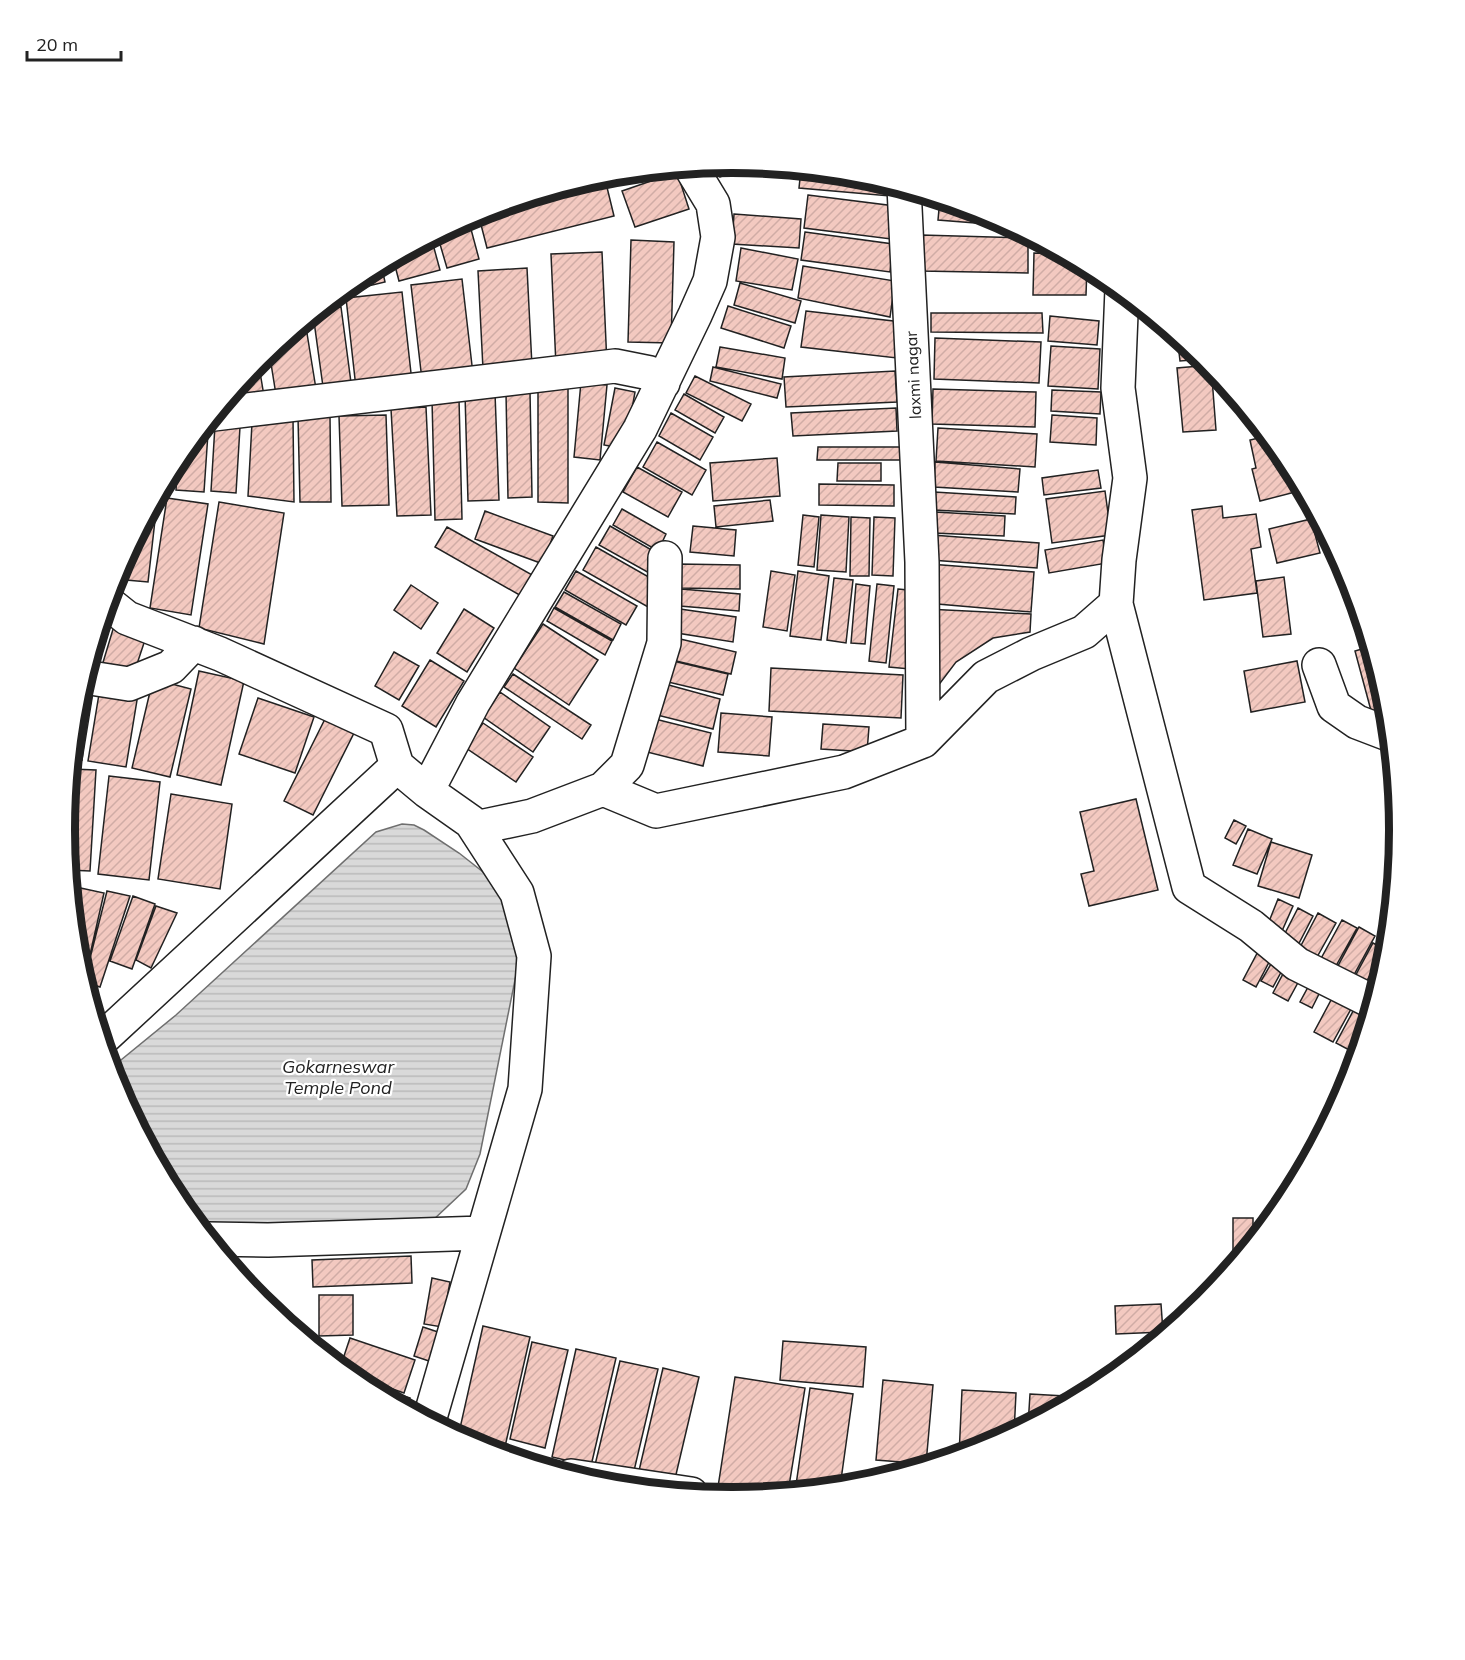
<svg xmlns="http://www.w3.org/2000/svg" width="1465" height="1660" font-family="Mulish,sans-serif">
<style>
.water{fill:url(#water-rules);stroke:#6f6f6f;stroke-width:1.5}
.building{fill:url(#building-hatch);stroke:#222;stroke-width:1.5}
.lines{fill:none;stroke-linecap:round;stroke-linejoin:round}
.minor-casing{stroke:#222;stroke-width:36}
.minor{stroke:#fff;stroke-width:33}
.labels{text-anchor:middle;dominant-baseline:central;stroke-width:4.5;stroke-linejoin:round;paint-order:stroke}
.street-label{font-size:16px;fill:#222;stroke:#fff}
.water-label{font-size:18px;font-style:italic;fill:#222;stroke:#fff}
.rim{fill:none;stroke:#222;stroke-width:8}
</style>
<defs>
<pattern id="water-rules" width="6" height="5" patternUnits="userSpaceOnUse" patternTransform="scale(1.5)"><rect width="6" height="5" fill="#d9d9d9"/><path d="M0 2.5h6" fill="none" stroke="#bababa"/></pattern>
<pattern id="building-hatch" width="6" height="6" patternUnits="userSpaceOnUse" patternTransform="scale(1.5)"><rect width="6" height="6" fill="#f3c9c0"/><path d="M-1 1l2-2M0 6l6-6M5 7l2-2" fill="none" stroke="#d0aca5"/></pattern>
</defs>
<rect width="100%" height="100%" fill="#fff"/>
<path class="water" d="M 402,824 L 414,825 L 424,830 L 459,853 L 497,883 L 516,937 L 517,970 L 480,1154 L 466,1189 L 432,1221 L 202,1231 L 177,1201 L 115,1085 L 110,1069 L 176,1015 L 376,832 Z"/>
<path class="building" d="M 733,162 L 752,164 L 720,177 L 715,164 Z
M 801,169 L 863,175 L 892,184 L 890,196 L 799,188 Z
M 677,172 L 689,209 L 635,227 L 622,191 Z
M 604,175 L 614,216 L 487,248 L 478,213 Z
M 808,195 L 895,206 L 891,239 L 804,228 Z
M 940,198 L 988,213 L 1013,226 L 938,220 Z
M 734,214 L 801,219 L 799,248 L 732,244 Z
M 468,218 L 479,259 L 447,268 L 437,234 Z
M 805,232 L 893,244 L 890,272 L 801,260 Z
M 921,235 L 1028,238 L 1028,273 L 920,271 Z
M 431,237 L 440,270 L 399,281 L 393,258 Z
M 631,240 L 674,242 L 671,343 L 628,342 Z
M 741,248 L 798,259 L 792,290 L 736,281 Z
M 602,252 L 607,365 L 556,366 L 551,254 Z
M 1034,253 L 1064,254 L 1087,266 L 1086,295 L 1033,295 Z
M 381,264 L 385,282 L 347,291 L 346,287 L 362,274 Z
M 803,266 L 895,281 L 890,317 L 798,298 Z
M 527,268 L 532,366 L 483,369 L 478,271 Z
M 462,279 L 473,374 L 422,380 L 411,285 Z
M 740,283 L 801,301 L 795,323 L 734,305 Z
M 402,292 L 412,382 L 356,388 L 346,298 Z
M 728,306 L 791,326 L 784,348 L 721,328 Z
M 341,307 L 352,390 L 324,394 L 313,314 L 318,310 Z
M 806,311 L 902,322 L 897,358 L 801,347 Z
M 931,313 L 1042,313 L 1043,333 L 931,332 Z
M 1050,316 L 1099,321 L 1097,345 L 1048,341 Z
M 305,321 L 317,395 L 277,401 L 269,351 Z
M 1177,335 L 1205,358 L 1206,359 L 1180,361 Z
M 935,338 L 1041,342 L 1039,383 L 934,379 Z
M 1051,346 L 1100,349 L 1098,389 L 1048,386 Z
M 720,347 L 785,358 L 782,379 L 716,367 Z
M 258,360 L 264,396 L 224,401 Z
M 1211,365 L 1216,430 L 1183,432 L 1177,368 Z
M 713,367 L 781,384 L 777,398 L 710,381 Z
M 895,371 L 897,402 L 786,407 L 784,377 Z
M 695,376 L 751,404 L 742,421 L 686,393 Z
M 581,382 L 607,385 L 600,460 L 574,457 Z
M 538,385 L 568,385 L 568,503 L 538,502 Z
M 615,388 L 635,392 L 625,449 L 604,445 Z
M 933,389 L 1036,392 L 1035,427 L 932,424 Z
M 1052,390 L 1101,392 L 1100,414 L 1051,411 Z
M 530,392 L 532,497 L 508,498 L 506,393 Z
M 495,393 L 499,500 L 468,501 L 465,394 Z
M 684,394 L 724,417 L 715,433 L 675,410 Z
M 459,399 L 462,519 L 435,520 L 432,400 Z
M 426,407 L 431,515 L 397,516 L 391,409 Z
M 896,408 L 897,431 L 793,436 L 791,413 Z
M 671,413 L 713,437 L 700,460 L 659,436 Z
M 386,415 L 389,505 L 342,506 L 339,416 Z
M 1052,415 L 1097,418 L 1096,445 L 1050,442 Z
M 298,417 L 330,417 L 331,502 L 300,502 Z
M 293,418 L 294,502 L 248,496 L 252,423 Z
M 215,425 L 240,427 L 236,493 L 211,491 Z
M 938,428 L 1037,434 L 1035,467 L 936,461 Z
M 199,433 L 208,433 L 204,492 L 176,490 L 178,457 Z
M 1267,436 L 1274,464 L 1289,460 L 1303,490 L 1260,501 L 1252,469 L 1256,468 L 1250,440 Z
M 657,442 L 706,470 L 692,495 L 643,467 Z
M 818,447 L 900,447 L 901,460 L 817,460 Z
M 777,458 L 780,496 L 713,501 L 710,463 Z
M 935,462 L 1020,469 L 1018,492 L 934,487 Z
M 838,463 L 881,463 L 881,481 L 837,481 Z
M 637,467 L 682,492 L 668,517 L 623,492 Z
M 1098,470 L 1101,488 L 1044,495 L 1042,478 Z
M 819,484 L 894,485 L 894,506 L 819,505 Z
M 1105,491 L 1111,535 L 1052,543 L 1046,499 Z
M 934,492 L 1016,497 L 1015,514 L 933,510 Z
M 158,494 L 148,582 L 115,579 L 116,573 Z
M 167,498 L 208,504 L 191,615 L 150,608 Z
M 770,500 L 773,521 L 716,527 L 714,506 Z
M 219,502 L 284,513 L 264,644 L 199,628 Z
M 1222,506 L 1223,518 L 1256,514 L 1261,547 L 1251,549 L 1257,593 L 1204,600 L 1192,510 Z
M 622,509 L 666,534 L 658,551 L 613,525 Z
M 485,511 L 553,536 L 543,564 L 475,539 Z
M 935,512 L 1005,516 L 1004,536 L 933,533 Z
M 803,515 L 819,517 L 814,567 L 798,565 Z
M 821,515 L 849,517 L 846,572 L 817,570 Z
M 851,517 L 870,518 L 869,576 L 850,576 Z
M 874,517 L 895,518 L 893,576 L 872,575 Z
M 1311,519 L 1320,553 L 1277,563 L 1269,529 Z
M 610,526 L 662,556 L 651,574 L 599,545 Z
M 693,526 L 736,530 L 734,556 L 690,552 Z
M 447,527 L 534,576 L 523,597 L 435,547 Z
M 932,535 L 1039,543 L 1037,568 L 931,560 Z
M 1103,540 L 1107,563 L 1049,573 L 1045,550 Z
M 596,547 L 661,584 L 648,607 L 583,570 Z
M 678,564 L 740,565 L 740,589 L 677,588 Z
M 929,564 L 1034,572 L 1031,612 L 926,603 Z
M 576,571 L 637,606 L 626,625 L 565,590 Z
M 771,571 L 795,575 L 787,631 L 763,627 Z
M 798,571 L 829,576 L 821,640 L 790,636 Z
M 1284,577 L 1291,634 L 1263,637 L 1256,581 Z
M 834,578 L 853,580 L 846,643 L 827,640 Z
M 856,584 L 870,586 L 865,644 L 851,643 Z
M 877,584 L 894,586 L 886,663 L 869,661 Z
M 411,585 L 438,603 L 421,629 L 394,610 Z
M 681,589 L 740,594 L 739,611 L 680,606 Z
M 898,589 L 918,591 L 910,669 L 889,667 Z
M 564,592 L 621,624 L 613,640 L 555,607 Z
M 554,608 L 612,641 L 605,655 L 547,621 Z
M 464,609 L 494,628 L 467,672 L 437,653 Z
M 680,609 L 736,617 L 733,642 L 677,633 Z
M 926,609 L 1031,614 L 1030,632 L 993,638 L 956,662 L 928,699 Z
M 104,613 L 108,614 L 94,672 L 86,670 Z
M 543,624 L 598,660 L 569,705 L 514,668 Z
M 114,626 L 146,637 L 132,679 L 101,669 Z
M 676,638 L 736,652 L 731,674 L 672,660 Z
M 1372,646 L 1388,700 L 1389,714 L 1373,718 L 1355,651 Z
M 394,652 L 419,666 L 399,700 L 375,686 Z
M 430,660 L 464,681 L 436,727 L 402,706 Z
M 673,661 L 728,674 L 723,695 L 668,682 Z
M 1297,661 L 1305,702 L 1251,712 L 1244,671 Z
M 771,668 L 903,675 L 901,718 L 769,711 Z
M 199,671 L 244,681 L 221,785 L 177,775 Z
M 513,674 L 591,725 L 582,739 L 504,687 Z
M 153,679 L 191,689 L 170,777 L 132,768 Z
M 82,684 L 94,686 L 82,760 L 72,758 L 77,699 Z
M 665,684 L 720,699 L 713,729 L 657,715 Z
M 100,688 L 138,694 L 126,767 L 88,761 Z
M 500,692 L 550,727 L 533,752 L 483,717 Z
M 258,698 L 314,717 L 295,773 L 239,754 Z
M 721,713 L 772,717 L 769,756 L 718,752 Z
M 651,718 L 711,733 L 703,766 L 643,751 Z
M 325,719 L 354,733 L 313,815 L 284,801 Z
M 483,723 L 533,757 L 516,782 L 466,748 Z
M 823,724 L 869,727 L 867,752 L 821,749 Z
M 71,769 L 96,770 L 90,871 L 68,870 L 64,830 Z
M 109,776 L 160,782 L 149,880 L 98,874 Z
M 171,794 L 232,804 L 220,889 L 158,879 Z
M 1136,799 L 1158,890 L 1089,906 L 1081,874 L 1094,871 L 1080,812 Z
M 1234,820 L 1246,826 L 1236,844 L 1225,838 Z
M 1248,829 L 1272,839 L 1257,874 L 1233,865 Z
M 1271,842 L 1312,855 L 1299,898 L 1258,886 Z
M 76,887 L 104,893 L 84,981 L 77,960 L 72,905 Z
M 107,891 L 130,896 L 100,987 L 84,982 Z
M 133,896 L 155,904 L 132,969 L 110,961 Z
M 1278,899 L 1293,906 L 1278,940 L 1264,934 Z
M 156,906 L 177,913 L 151,968 L 136,960 Z
M 1298,908 L 1313,916 L 1294,953 L 1279,945 Z
M 1318,913 L 1336,923 L 1312,966 L 1295,957 Z
M 1342,920 L 1357,928 L 1332,973 L 1318,964 Z
M 1359,927 L 1375,936 L 1349,984 L 1333,975 Z
M 1373,943 L 1384,949 L 1363,988 L 1352,982 Z
M 1262,944 L 1275,951 L 1256,987 L 1243,980 Z
M 1275,957 L 1286,963 L 1273,987 L 1261,981 Z
M 1381,957 L 1388,961 L 1379,988 L 1368,981 Z
M 1286,968 L 1301,977 L 1288,1001 L 1273,993 Z
M 1314,976 L 1325,982 L 1312,1008 L 1300,1002 Z
M 1338,987 L 1357,998 L 1333,1042 L 1314,1032 Z
M 1359,1000 L 1372,1011 L 1351,1051 L 1336,1043 Z
M 1233,1218 L 1253,1218 L 1253,1244 L 1246,1252 L 1233,1252 Z
M 1261,1223 L 1269,1224 L 1259,1236 Z
M 411,1256 L 412,1283 L 313,1287 L 312,1260 Z
M 432,1278 L 450,1282 L 442,1327 L 424,1324 Z
M 319,1295 L 353,1295 L 353,1335 L 319,1336 Z
M 1161,1304 L 1163,1332 L 1116,1334 L 1115,1306 Z
M 483,1326 L 530,1337 L 504,1451 L 469,1443 L 458,1437 Z
M 423,1327 L 441,1333 L 432,1362 L 414,1356 Z
M 350,1338 L 415,1360 L 404,1393 L 347,1373 L 340,1368 Z
M 783,1341 L 866,1347 L 863,1387 L 780,1380 Z
M 532,1342 L 568,1350 L 545,1448 L 510,1439 Z
M 576,1349 L 616,1358 L 591,1466 L 552,1457 Z
M 620,1361 L 658,1369 L 633,1475 L 595,1465 Z
M 663,1368 L 699,1377 L 674,1483 L 638,1475 Z
M 735,1377 L 805,1388 L 788,1492 L 767,1495 L 718,1487 Z
M 355,1380 L 410,1398 L 406,1409 L 361,1385 Z
M 883,1380 L 933,1385 L 926,1464 L 876,1460 Z
M 810,1388 L 853,1394 L 840,1487 L 795,1492 Z
M 962,1390 L 1016,1393 L 1014,1433 L 988,1447 L 959,1456 Z
M 1030,1394 L 1065,1396 L 1065,1406 L 1028,1426 Z"/>
<g class="lines">
<g class="minor-casing">
<path id="minor" d="M 214,414 L 615,366 L 650,373 L 663,383
M 107,602 L 127,618 L 220,654 L 386,730 L 397,766 L 427,791 L 471,822 L 517,893 L 534,956 L 525,1089 L 429,1421
M 1116,604 L 1189,887 L 1251,926 L 1297,964 L 1375,1003
M 1319,665 L 1334,706 L 1357,722 L 1391,735
M 84,677 L 129,684 L 171,667 L 194,643
M 923,741 L 986,677 L 1031,654 L 1084,632 L 1116,604 L 1119,560 L 1130,478 L 1118,388 L 1122,289
M 603,789 L 656,811 L 844,772 L 923,741 L 922,562 L 904,187
M 427,791 L 473,703 L 640,429 L 695,315 L 710,281 L 718,237 L 713,204 L 690,166
M 475,828 L 532,816 L 603,789 L 627,765 L 664,643 L 665,558
M 101,1040 L 397,766
M 208,1239 L 268,1240 L 483,1233
M 571,1476 L 691,1494"/>
</g>
<use href="#minor" class="minor"/>
</g>
<g class="labels">
<g class="street-label">
<text transform="translate(913 375) rotate(-93)">laxmi nagar</text>
</g>
<g class="water-label">
<text x="338" y="1066">Gokarneswar<tspan x="338" dy="21">Temple Pond</tspan></text>
</g>
</g>
<path d="M0 0H1465V1660H0ZM75 830a657 657 0 1 1 1314 0a657 657 0 1 1-1314 0Z" fill="#fff" fill-rule="evenodd"/>
<path class="rim" d="M75 830a657 657 0 1 1 1314 0a657 657 0 1 1-1314 0Z"/>
<path d="M27 51v9h94v-9" fill="none" stroke="#222222" stroke-width="3"/>
<text x="36" y="51" font-size="18" fill="#222222" stroke="#ffffff" stroke-width="4.5" paint-order="stroke">20 m</text>
</svg>
